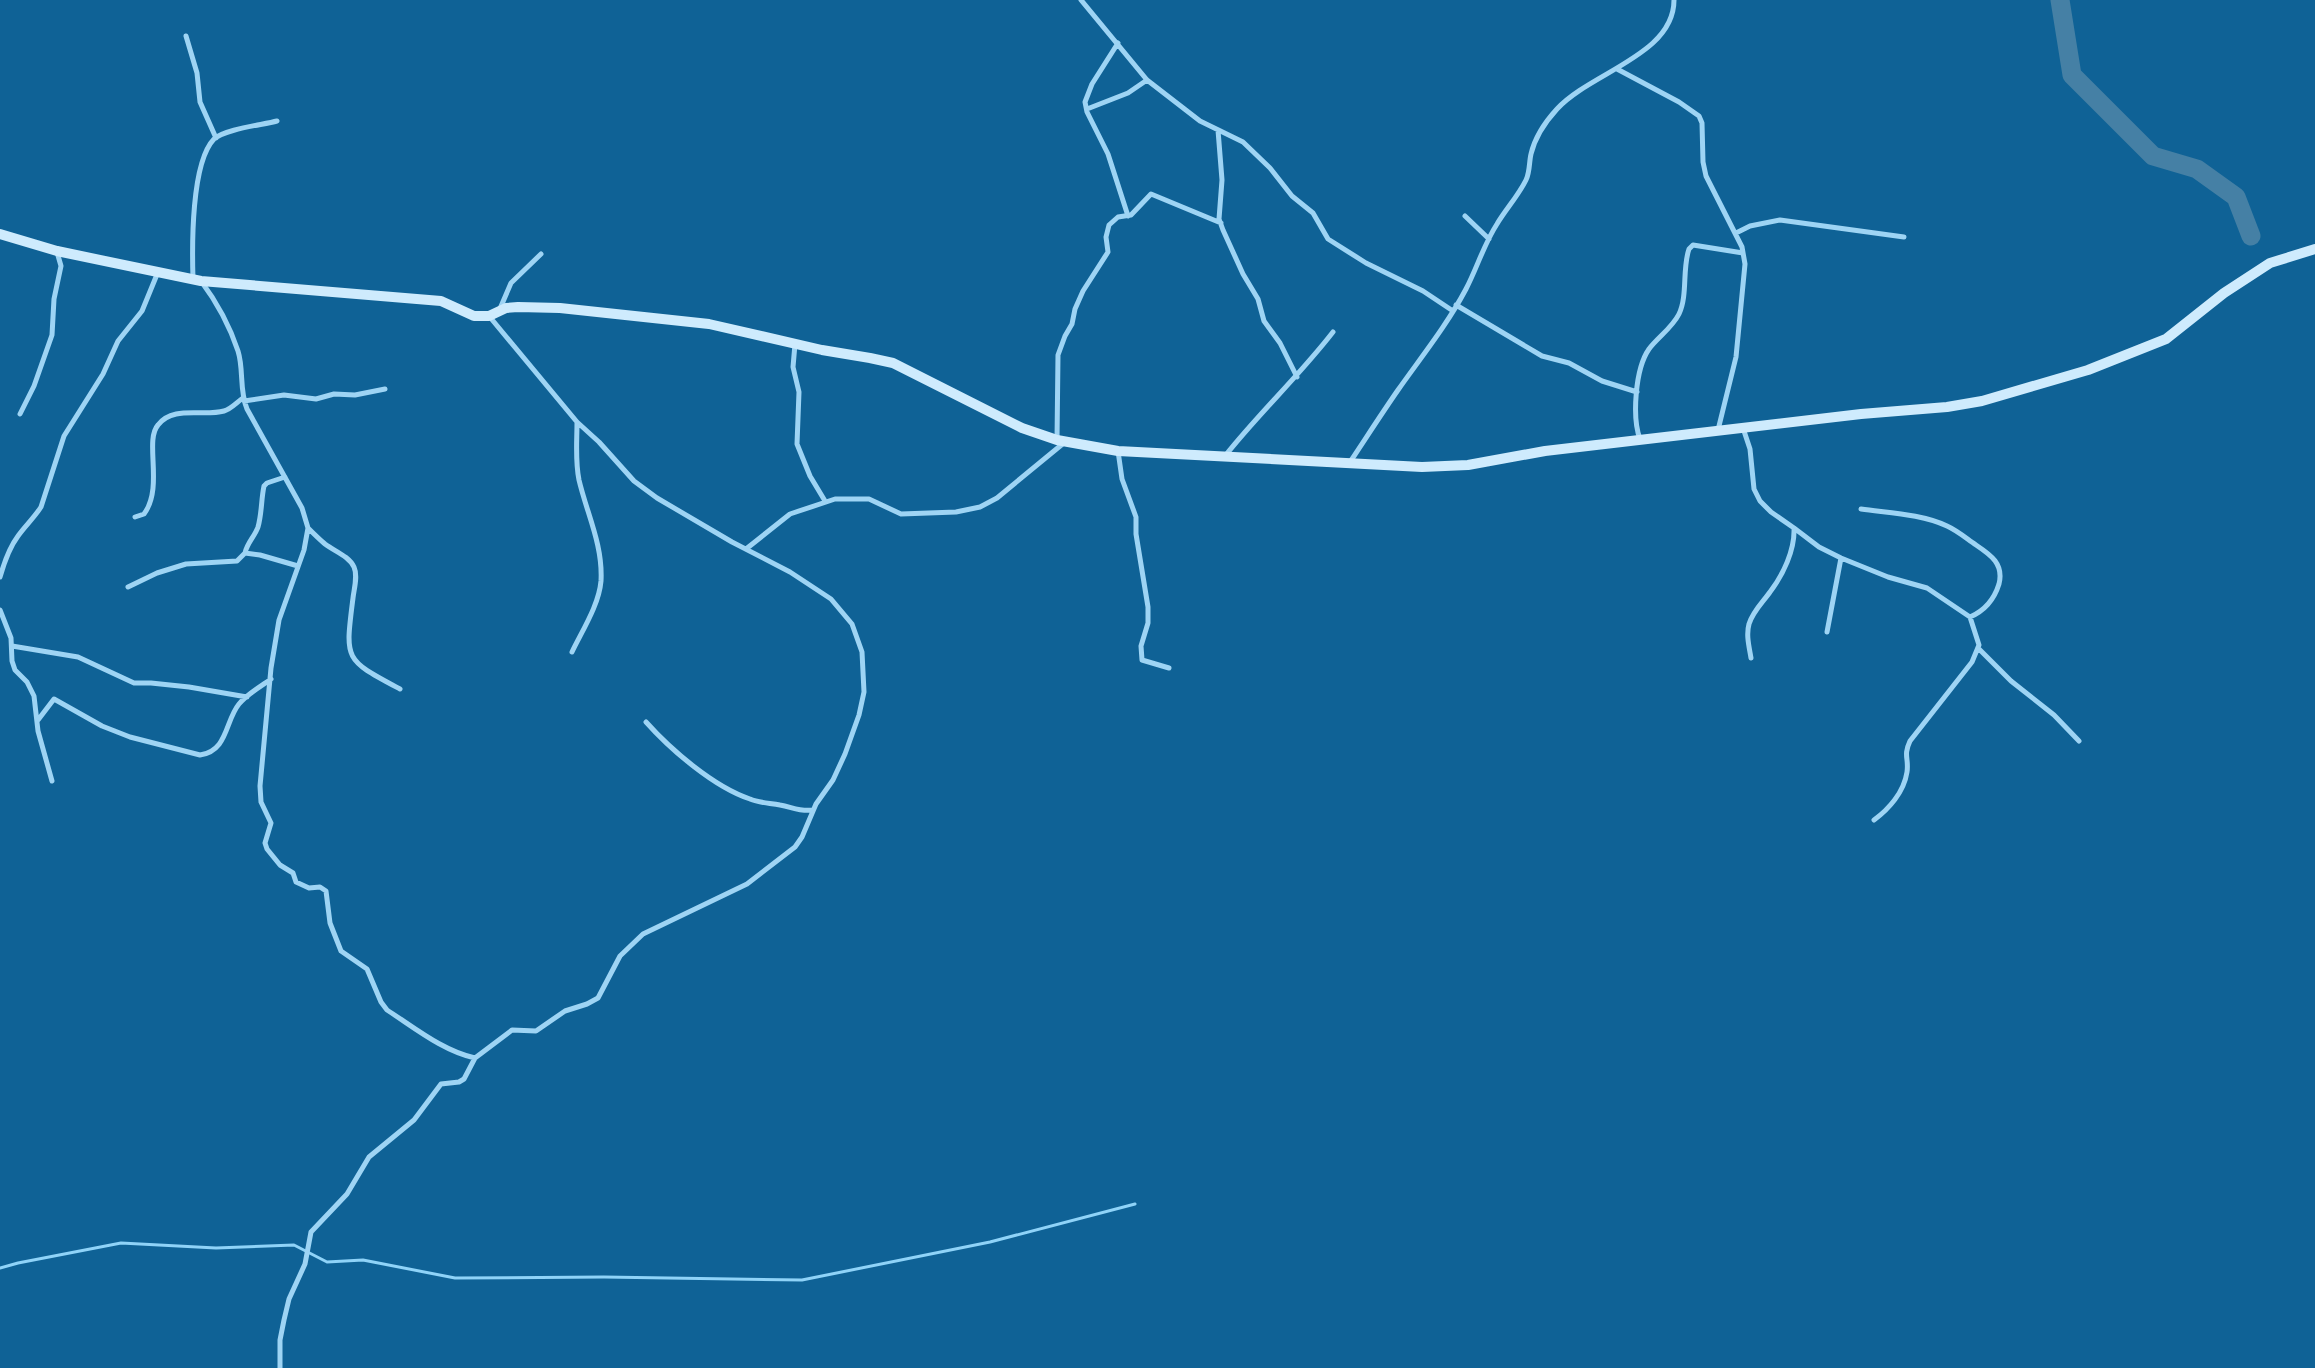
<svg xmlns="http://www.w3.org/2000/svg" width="2315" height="1368" font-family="Manrope,sans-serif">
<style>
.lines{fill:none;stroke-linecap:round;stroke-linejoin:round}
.stream{stroke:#8fd3f8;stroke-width:3}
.river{stroke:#4580a5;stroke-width:19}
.street{stroke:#9ed4f4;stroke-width:5}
.secondary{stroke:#ceebfd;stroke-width:10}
</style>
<rect width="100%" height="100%" fill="#0f6296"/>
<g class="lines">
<path class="stream" d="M 0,1268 L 18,1263 L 121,1243 L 216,1248 L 294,1245 L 327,1262 L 363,1260 L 455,1278 L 604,1277 L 802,1280 L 990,1242 L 1135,1204"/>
<path class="river" d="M 2060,0 L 2072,75 L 2153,156 L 2197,169 L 2236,197 L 2251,236"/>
<path class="street" d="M 1081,0 L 1147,80 L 1200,121 L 1243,142 L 1270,168 L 1292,196 L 1313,213 L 1328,239 L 1366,263 L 1423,291 L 1453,311
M 186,36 L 197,73 L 200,102 L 216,138
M 1118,43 L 1092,84 L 1085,102 L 1087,112 L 1108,154 L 1128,216
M 1617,69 L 1679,102 L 1699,116 L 1702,123 L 1703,162 L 1706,176 L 1742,247 L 1745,264 L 1736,357 L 1718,430
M 1087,109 L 1128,93 L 1147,80
M 1218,130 L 1222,180 L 1219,219 L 1223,230 L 1243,274 L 1258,299 L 1264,321 L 1280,343 L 1297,377
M 1465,216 L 1489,239
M 1736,233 L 1750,226 L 1780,220 L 1904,237
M 193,279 C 192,247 191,163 214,139 C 225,129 262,125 277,121
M 201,281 C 216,301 230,327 238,351 C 244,370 239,390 247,409 L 302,508 L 308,528 L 304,550 L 279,620 L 271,668 L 260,786 L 261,802 L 271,823 L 265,843 L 267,849 L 280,865 L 293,873 L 296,882 L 309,888 L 320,887 L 326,891 L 330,923 L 341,951 L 367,969 L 381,1002 L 387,1010 C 415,1028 443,1051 475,1058
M 1456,305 L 1542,356 L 1569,363 L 1602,381 L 1637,392
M 499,311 L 511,283 L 541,254
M 795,344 L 793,367 L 799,392 L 797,444 L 810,476 L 825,501
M 244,401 L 284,395 L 316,399 L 334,394 L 355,395 L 385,389
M 20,414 L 34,386 L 52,335 L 54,299 L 61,266 L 57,252
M 1743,428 L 1750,449 L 1754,489 L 1760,501 L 1771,512 L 1794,528 C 1795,550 1783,575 1770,592 C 1763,602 1753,611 1749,624 C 1746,635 1749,646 1751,658
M 1640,439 C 1632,418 1635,369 1649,349 C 1658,337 1672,328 1679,314 C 1688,295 1682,269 1689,249 L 1693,245 L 1743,253
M 1057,440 L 1058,355 L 1065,336 L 1072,324 L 1075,309 L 1083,291 L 1108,252 L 1106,237 L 1109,225 L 1118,217 L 1131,215 L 1151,194 L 1221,223
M 1118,451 L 1122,479 L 1136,517 L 1136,534 L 1148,607 L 1148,623 L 1141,646 L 1142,660 L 1169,668
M 1225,456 C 1259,413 1299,376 1333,332
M 1350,462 C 1366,438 1382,413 1398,390 C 1422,356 1447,325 1466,289 C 1477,268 1484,244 1497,224 C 1506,209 1518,196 1526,180 C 1530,172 1529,162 1531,154 C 1535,137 1546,121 1557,109 C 1591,72 1674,55 1674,0
M 1861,509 C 1889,513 1922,514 1947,526 C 1958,531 1967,539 1976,545 C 1991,555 2004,564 1999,584 C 1994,600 1984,611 1970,617
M 135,517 L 144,514 C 164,487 144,441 158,425 C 173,405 203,417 224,411 C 231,409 237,402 243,398
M 308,528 C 313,533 319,539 325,544 C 334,551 349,556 354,567 C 358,576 354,589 353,598 C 345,661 344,659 400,689
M 1794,528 L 1819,547 L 1841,558 L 1888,577 L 1927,588 L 1970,617 L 1979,645 L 1972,662 L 1910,741 C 1903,756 1909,758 1907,772 C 1904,792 1889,809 1874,820
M 746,549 L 790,514 L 835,499 L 869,499 L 901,514 L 956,512 L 980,507 L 997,498 L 1065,442
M 245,553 C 247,543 255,536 258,527 C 262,513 261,500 264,486 L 267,483 L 285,477
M 0,577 C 4,563 9,548 18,536 C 25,526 34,518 41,507 L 64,436 L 103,374 L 118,341 L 142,311 L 158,272
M 128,587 L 157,573 L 186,564 L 237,561 L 245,553 L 260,555 L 298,566
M 0,610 L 11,638 L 12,661 L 15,670 L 27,682 L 34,696 L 38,731 L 52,781
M 1827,632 L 1841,558
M 12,646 L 78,657 L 134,683 L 151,683 L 189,687 L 247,697
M 1978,648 L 2011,681 L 2054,715 L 2079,741
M 572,652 C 582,631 599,605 601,581 C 603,545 587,514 579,480 C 575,461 577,442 577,422
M 38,720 L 54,699 L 102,726 L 130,737 L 200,755 C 228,751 225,721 239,704 C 247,694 260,687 271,679
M 646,722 C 671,750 714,787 750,799 C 759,803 770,803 780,805 C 792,807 800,812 813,810
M 280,1368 L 280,1340 L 284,1320 L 289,1299 L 305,1264 L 311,1232 L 347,1194 L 369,1157 L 414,1120 L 441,1084 L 459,1082 L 464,1079 L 475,1058 L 512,1030 L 536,1031 L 565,1011 L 587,1004 L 598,998 L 620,956 L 643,934 L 747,884 L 795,847 L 802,837 L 816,804 L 833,780 L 845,754 L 859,715 L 864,692 L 862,652 L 852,624 L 831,599 L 790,572 L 732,542 L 657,498 L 634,481 L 599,442 L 577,422 L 489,316"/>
<path class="secondary" d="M 0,234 L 57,251 L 201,281 L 441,301 L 474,316 L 489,316 L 506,308 L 518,307 L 560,308 L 709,324 L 822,350 L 870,358 L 893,363 L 1022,428 L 1057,440 L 1118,451 L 1422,467 L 1468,465 L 1545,451 L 1861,414 L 1947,407 L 1982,401 L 2088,370 L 2166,339 L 2224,293 L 2270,263 L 2315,249"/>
</g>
</svg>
